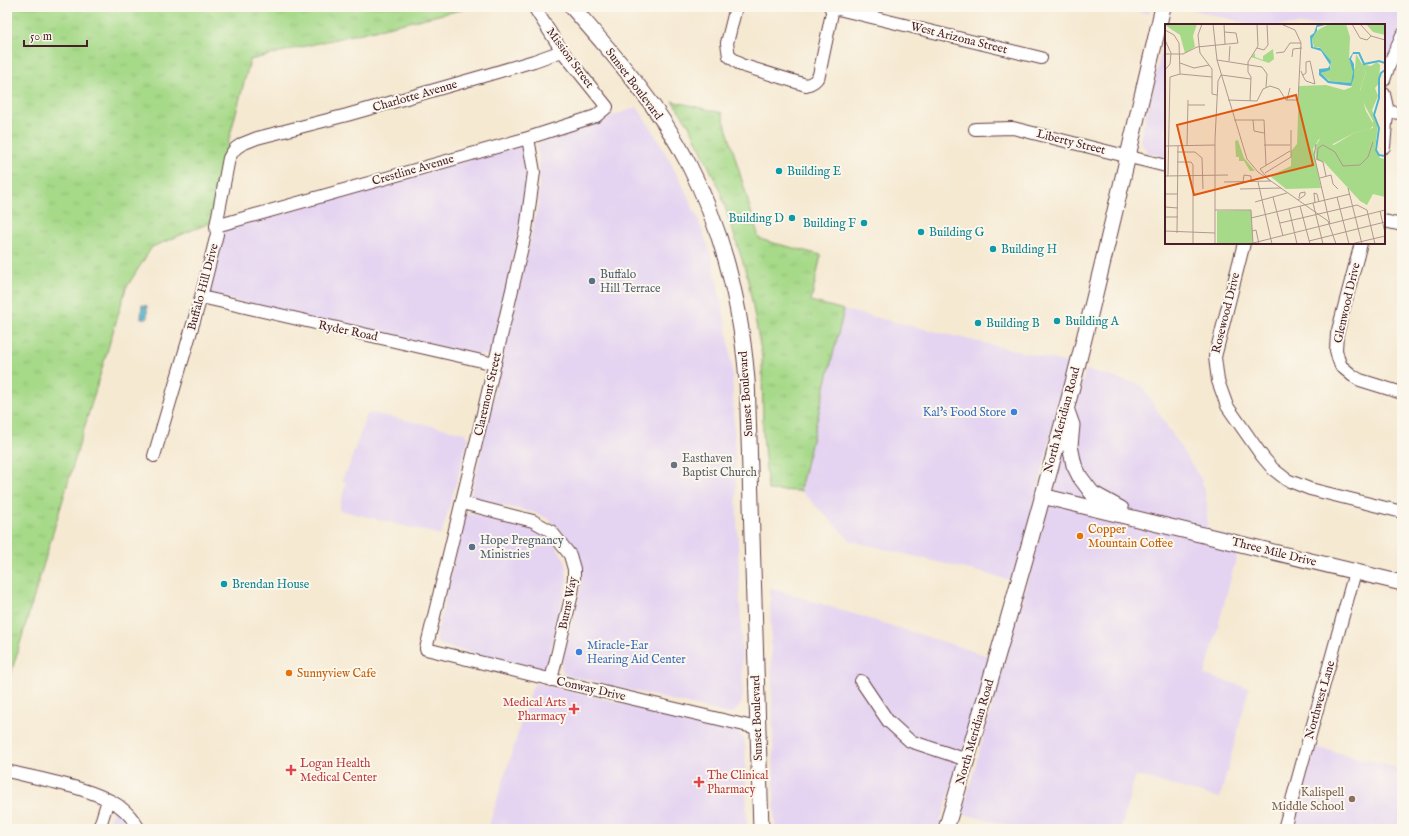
<svg xmlns="http://www.w3.org/2000/svg" width="1409" height="836" font-family="'IM FELL English',serif">
<style>
.built{fill:#e4d3f1}
.grass{fill:url(#grass-tufts);stroke:#787c5a}
.water{fill:url(#water-waves);stroke:#4e6a7e}
.lines{fill:none;stroke-linecap:round;stroke-linejoin:round}
.minor-casing{stroke:#643d44;stroke-width:14}
.major-casing{stroke:#643d44;stroke-width:17}
.minor{stroke:#fff;stroke-width:12}
.major{stroke:#fff;stroke-width:15}
.culture-dot{fill:#0f9aa8;stroke:#fbf7ec;stroke-width:1.5}
.service-dot{fill:#5c6f8a;stroke:#fbf7ec;stroke-width:1.5}
.shop-dot{fill:#3f7fe0;stroke:#fbf7ec;stroke-width:1.5}
.worship-dot{fill:#6b7280;stroke:#fbf7ec;stroke-width:1.5}
.food-dot{fill:#e8710a;stroke:#fbf7ec;stroke-width:1.5}
.health-dot{fill:#e0444e;stroke:#fbf7ec;stroke-width:1.5}
.education-dot{fill:#8d6e63;stroke:#fbf7ec;stroke-width:1.5}
.labels{text-anchor:middle;dominant-baseline:central;stroke-width:4;stroke-linejoin:round;paint-order:stroke}
.street-label{font-size:12px;fill:#4a1f2b;stroke:#fbf7ec}
.culture-label{font-size:12px;fill:#0d838f;stroke:#fbf7ec;text-anchor:start}
.service-label{font-size:12px;fill:#4e5e75;stroke:#fbf7ec;text-anchor:start}
.shop-label{font-size:12px;fill:#366cbe;stroke:#fbf7ec;text-anchor:end}
.worship-label{font-size:12px;fill:#5b616d;stroke:#fbf7ec;text-anchor:start}
.food-label{font-size:12px;fill:#c56008;stroke:#fbf7ec;text-anchor:start}
.health-label{font-size:12px;fill:#be3a42;stroke:#fbf7ec;text-anchor:start}
.education-label{font-size:12px;fill:#785e54;stroke:#fbf7ec;text-anchor:end}
.inset-river{fill:none;stroke:#51b5d0;stroke-width:2}
.inset-road{fill:none;stroke:#b1988f;stroke-width:1}
.view{fill:#e0560e;fill-opacity:0.15;stroke:#e0560e;stroke-width:2}
.inset-edge{fill:none;stroke:#4a1f2b;stroke-width:2}
</style>
<defs>
<pattern id="grass-tufts" width="24" height="20" patternUnits="userSpaceOnUse"><rect width="24" height="20" fill="#a6d988"/><path d="M3 7l-1-3M5 7V3M7 7l1-3M15 17l-1-3M17 17v-4M19 17l1-3" fill="none" stroke="#90ba76"/></pattern>
<pattern id="water-waves" width="16" height="10" patternUnits="userSpaceOnUse"><rect width="16" height="10" fill="#51b5d0"/><path d="M0 5q4-4 8 0t8 0" fill="none" stroke="#4593a9"/></pattern>
</defs>
<rect width="100%" height="100%" fill="#fbf7ec"/>
<filter id="ink" filterUnits="userSpaceOnUse"><feTurbulence type="fractalNoise" baseFrequency=".025" numOctaves="2"/><feDisplacementMap in="SourceGraphic" scale="8" xChannelSelector="R" yChannelSelector="G"/><feConvolveMatrix kernelMatrix="1 2 1 2 8 2 1 2 1" color-interpolation-filters="sRGB"/></filter>
<filter id="wash" filterUnits="userSpaceOnUse"><feTurbulence type="fractalNoise" baseFrequency=".012" numOctaves="4" result="noise"/><feDisplacementMap in="SourceGraphic" scale="16" xChannelSelector="R" yChannelSelector="G"/><feGaussianBlur stdDeviation="0.9" result="paint"/><feColorMatrix in="noise" values="0 0 0 0 0 0 0 0 0 0 0 0 0 0 0 0 0 1.4 0 .05"/><feComposite in="paint" operator="in"/></filter>
<g filter="url(#wash)">
<rect width="100%" height="100%" fill="#f5e9d2"/>
<path class="built" d="M 1121,7 L 1151,7 L 1149,14 Z
M 1181,7 L 1402,7 L 1402,43 L 1395,59 L 1384,57 L 1384,25 L 1255,25 Z
M 1162,49 L 1166,50 L 1166,157 L 1149,153 L 1140,141 Z
M 637,107 L 660,143 L 684,188 L 699,221 L 711,255 L 727,329 L 732,368 L 743,694 L 741,703 L 739,707 L 733,713 L 729,714 L 564,674 L 561,667 L 579,596 L 582,580 L 581,565 L 576,551 L 565,535 L 549,519 L 536,513 L 476,499 L 472,497 L 471,494 L 538,206 L 540,172 L 537,144 Z
M 520,146 L 524,147 L 527,172 L 525,203 L 491,357 L 304,319 L 208,294 L 222,236 L 226,229 Z
M 844,310 L 1068,363 L 1016,581 L 851,541 L 801,491 L 800,489 Z
M 1086,370 L 1141,385 L 1202,481 L 1207,503 L 1207,531 L 1241,540 L 1205,675 L 1249,688 L 1220,798 L 1135,775 L 1121,829 L 1023,829 L 962,814 Z
M 372,413 L 465,433 L 469,438 L 441,535 L 339,510 L 346,482 L 342,481 L 345,472 L 347,472 L 367,414 Z
M 469,513 L 537,530 L 553,541 L 564,559 L 566,566 L 567,580 L 547,664 L 543,669 L 440,645 L 437,643 L 436,638 L 465,515 Z
M 770,588 L 992,657 L 938,829 L 775,829 Z
M 536,683 L 736,730 L 743,737 L 745,741 L 747,829 L 488,829 L 532,688 Z
M 1316,747 L 1402,769 L 1402,829 L 1294,829 Z
M 113,809 L 119,811 L 129,829 L 109,829 Z"/>
<path class="grass" d="M 7,7 L 473,7 L 293,49 L 250,60 L 228,143 L 214,221 L 152,247 L 126,288 L 7,687 Z
M 672,101 L 722,113 L 759,238 L 766,241 L 821,255 L 811,301 L 844,310 L 800,489 L 801,491 L 768,490 L 763,436 L 762,356 L 747,275 L 719,188 L 689,125 Z"/>
<path class="water" d="M 142,305 L 147,306 L 147,319 L 141,319 Z"/>
</g>
<g filter="url(#ink)">
<g class="lines">
<g class="minor-casing">
<path id="minor" d="M 736,7 L 727,43 L 729,56 L 741,65 L 806,85 C 813,83 816,81 819,75 L 833,8
M 830,7 L 1041,58
M 1384,80 L 1389,65 L 1402,35
M 1384,94 L 1388,112 L 1386,123 L 1384,147
M 1388,112 L 1402,113
M 975,129 L 1013,128 L 1166,166
M 528,138 L 534,172 L 526,230 L 477,439 L 426,649 L 553,680 L 757,728
M 1384,221 L 1402,225
M 216,226 L 528,138 L 596,116 L 607,107 L 562,51 L 534,7
M 1244,243 L 1215,357 L 1218,381 L 1227,406 L 1262,456 L 1273,469 L 1287,480 L 1310,489 L 1402,512
M 1361,243 L 1337,334 L 1336,350 L 1338,358 L 1341,366 L 1353,376 L 1360,380 L 1402,393
M 201,297 L 495,364
M 154,456 L 201,297 L 217,234 L 216,226 L 229,158 L 232,153 L 236,148 L 242,144 L 257,138 L 347,115 L 487,75 L 534,61 L 562,51
M 462,503 L 533,521 L 551,531 L 570,555 L 574,569 L 574,578 L 572,594 L 551,680
M 861,681 L 888,721 L 910,741 L 967,760
M 7,771 C 39,779 93,788 119,806 C 127,812 134,820 139,829
M 99,829 L 108,800
M 1284,829 L 1355,572"/>
</g>
<g class="major-casing">
<path id="major" d="M 572,7 C 615,56 659,106 689,165 C 723,231 741,307 747,380 C 748,400 748,419 749,438 L 761,829
M 1067,411 L 1072,425 L 1070,446 L 1074,465 L 1080,477 L 1092,493 L 1121,509
M 1042,496 L 1402,583
M 946,829 C 988,690 1029,550 1066,410 C 1101,276 1131,141 1163,7"/>
</g>
<use href="#minor" class="minor"/>
<use href="#major" class="major"/>
</g>
</g>
<g class="culture-dot">
<circle cx="779" cy="171" r="4"/>
<circle cx="792" cy="218" r="4"/>
<circle cx="864" cy="223" r="4"/>
<circle cx="921" cy="232" r="4"/>
<circle cx="993" cy="249" r="4"/>
<circle cx="1057" cy="321" r="4"/>
<circle cx="978" cy="323" r="4"/>
<circle cx="224" cy="584" r="4"/>
</g>
<g class="service-dot">
<circle cx="592" cy="281" r="4"/>
<circle cx="472" cy="547" r="4"/>
</g>
<g class="shop-dot">
<circle cx="1014" cy="412" r="4"/>
<circle cx="579" cy="652" r="4"/>
</g>
<circle class="worship-dot" cx="674" cy="465" r="4"/>
<g class="food-dot">
<circle cx="1080" cy="536" r="4"/>
<circle cx="289" cy="673" r="4"/>
</g>
<g class="health-dot">
<path d="M572 703h4v4h4v4h-4v4h-4v-4h-4v-4h4z"/>
<path d="M289 764h4v4h4v4h-4v4h-4v-4h-4v-4h4z"/>
<path d="M697 776h4v4h4v4h-4v4h-4v-4h-4v-4h4z"/>
</g>
<circle class="education-dot" cx="1352" cy="799" r="4"/>
<g class="labels">
<g class="street-label">
<text transform="translate(959 38) rotate(14)">West Arizona Street</text>
<text transform="translate(570 58) rotate(54)">Mission Street</text>
<text transform="translate(634 84) rotate(53)">Sunset Boulevard</text>
<text transform="translate(415 96) rotate(-16)">Charlotte Avenue</text>
<text transform="translate(1071 142) rotate(14)">Liberty Street</text>
<text transform="translate(413 170) rotate(-16)">Crestline Avenue</text>
<text transform="translate(203 287) rotate(-75)">Buffalo Hill Drive</text>
<text transform="translate(1347 303) rotate(-77)">Glenwood Drive</text>
<text transform="translate(1226 313) rotate(-76)">Rosewood Drive</text>
<text transform="translate(348 331) rotate(12)">Ryder Road</text>
<text transform="translate(488 394) rotate(-77)">Claremont Street</text>
<text transform="translate(746 394) rotate(-94)">Sunset Boulevard</text>
<text transform="translate(1062 420) rotate(-75)">North Meridian Road</text>
<text transform="translate(1274 552) rotate(14)">Three Mile Drive</text>
<text transform="translate(568 603) rotate(-79)">Burns Way</text>
<text transform="translate(591 689) rotate(13)">Conway Drive</text>
<text transform="translate(1320 700) rotate(-74)">Northwest Lane</text>
<text transform="translate(757 718) rotate(-92)">Sunset Boulevard</text>
<text transform="translate(975 732) rotate(-74)">North Meridian Road</text>
</g>
<g class="culture-label">
<text x="787" y="171">Building E</text>
<text x="784" y="218" text-anchor="end">Building D</text>
<text x="856" y="223" text-anchor="end">Building F</text>
<text x="929" y="232">Building G</text>
<text x="1001" y="249">Building H</text>
<text x="1065" y="321">Building A</text>
<text x="986" y="323">Building B</text>
<text x="232" y="584">Brendan House</text>
</g>
<g class="service-label">
<text x="600" y="274">Buffalo<tspan x="600" dy="14">Hill Terrace</tspan></text>
<text x="480" y="540">Hope Pregnancy<tspan x="480" dy="14">Ministries</tspan></text>
</g>
<g class="shop-label">
<text x="1006" y="412">Kal's Food Store</text>
<text x="587" y="645" text-anchor="start">Miracle-Ear<tspan x="587" dy="14">Hearing Aid Center</tspan></text>
</g>
<g class="worship-label">
<text x="682" y="458">Easthaven<tspan x="682" dy="14">Baptist Church</tspan></text>
</g>
<g class="food-label">
<text x="1088" y="529">Copper<tspan x="1088" dy="14">Mountain Coffee</tspan></text>
<text x="297" y="673">Sunnyview Cafe</text>
</g>
<g class="health-label">
<text x="566" y="702" text-anchor="end">Medical Arts<tspan x="566" dy="14">Pharmacy</tspan></text>
<text x="300" y="763">Logan Health<tspan x="300" dy="14">Medical Center</tspan></text>
<text x="707" y="775">The Clinical<tspan x="707" dy="14">Pharmacy</tspan></text>
</g>
<g class="education-label">
<text x="1344" y="792">Kalispell<tspan x="1344" dy="14">Middle School</tspan></text>
</g>
</g>
<g transform="translate(1165 24)">
<rect width="220" height="220" fill="#f5e9d2"/>
<path d="M 164,0 L 181,0 L 185,13 L 184,36 L 187,44 L 201,47 L 195,66 L 201,87 L 209,101 L 205,105 L 189,109 L 166,121 L 154,115 L 148,125 L 156,164 L 121,165 L 105,152 L 126,142 L 126,127 L 132,120 L 134,62 L 161,61 L 179,66 L 187,63 L 184,59 L 165,57 L 157,50 L 158,47 L 166,44 L 166,37 L 154,23 L 149,23 L 147,15 L 153,6 ZM 201,0 L 220,0 L 220,11 L 208,8 ZM 73,116 L 79,134 L 90,147 L 85,147 L 79,137 L 74,137 L 74,133 L 71,133 L 70,117 Z" fill="#a6d988"/>
<path d="M 32,0 L 28,12 L 30,23 L 20,29 L 15,11 L 0,1 ZM 108,25 L 109,35 L 104,39 L 86,33 L 90,29 L 90,33 L 98,36 L 98,32 ZM 191,30 L 197,40 L 206,42 L 212,38 L 215,41 L 214,59 L 210,64 L 213,72 L 207,86 L 213,101 L 210,125 L 215,134 L 220,135 L 220,173 L 208,170 L 202,181 L 195,177 L 159,138 L 151,136 L 150,123 L 155,115 L 169,121 L 189,109 L 208,104 L 208,97 L 194,70 L 201,47 L 190,45 ZM 86,186 L 88,220 L 52,220 L 52,187 Z" fill="#a6d988"/>
<path d="M 69,194 L 71,214 L 80,212 L 86,220 L 77,213 L 69,220 Z" fill="#a6d988"/>
<path d="M 152,0 L 164,0 L 152,3 L 152,7 L 147,15 L 148,23 L 155,24 L 166,37 L 165,46 L 156,49 L 164,57 L 186,59 L 188,48 L 184,35 L 189,27 L 186,35 L 189,40 L 189,53 L 186,62 L 163,59 L 154,51 L 154,45 L 163,44 L 165,41 L 156,27 L 146,24 L 145,12 L 149,9 Z" fill="#51b5d0"/>
<path class="inset-river" d="M 188,29 L 194,29 L 199,40 L 214,37 L 220,39M 220,46 L 216,49 L 214,55 L 214,74 L 209,91 L 214,104 L 211,126 L 214,131 L 220,132"/>
<path class="inset-road" d="M 37,0 L 33,11 L 35,29 L 47,45 L 47,70 L 52,71M 48,0 L 52,36 L 82,135 L 93,148 L 163,197 L 171,220M 59,0 L 60,20M 187,0 L 195,14 L 202,16 L 206,12 L 195,0M 0,6 L 9,11 L 14,19 L 15,50M 206,12 L 220,16M 0,16 L 6,29 L 5,40 L 0,46M 92,24 L 99,26 L 103,21 L 102,0M 111,29 L 119,28 L 125,19 L 136,19M 0,30 L 18,30 L 32,23 L 73,19 L 71,9 L 59,8M 127,33 L 128,25 L 137,24M 52,36 L 97,43 L 102,50 L 101,63M 64,37 L 65,22M 15,39 L 29,44 L 44,41M 136,47 L 139,54 L 141,57 L 150,60 L 145,37 L 141,38 L 141,49 L 138,51M 56,51 L 86,55M 5,53 L 15,50 L 47,53M 63,76 L 92,77 L 98,65 L 105,62 L 114,65 L 121,76 L 133,76 L 136,19 L 130,6 L 116,0M 122,76 L 125,64M 85,77 L 86,53 L 83,48 L 83,38 L 93,22 L 92,0M 23,81 L 40,81M 69,96 L 99,96 L 101,141M 88,96 L 89,107 L 99,109M 151,120 L 149,131 L 165,200M 99,121 L 125,121M 0,122 L 50,121M 22,122 L 23,76M 12,128 L 30,128 L 37,134 L 38,165M 152,135 L 153,124 L 158,121 L 170,128 L 178,142 L 195,141 L 203,133 L 208,118M 152,135 L 158,138 L 161,152M 12,138 L 26,138 L 28,141 L 28,220M 100,149 L 126,133 L 126,106M 0,152 L 63,151M 3,152 L 5,53M 155,154 L 166,151 L 168,160 L 173,165M 105,157 L 95,145 L 125,127M 59,158 L 106,157M 78,158 L 79,151 L 86,152 L 86,158M 93,158 L 107,220M 183,164 L 197,220M 75,165 L 116,164M 0,170 L 13,170M 108,173 L 118,212M 172,173 L 184,220M 133,176 L 140,171 L 140,168 L 135,169 L 134,174M 90,178 L 122,169M 148,179 L 158,220M 150,179 L 149,169 L 152,170 L 154,178M 135,182 L 145,220M 0,183 L 13,184M 124,185 L 132,220M 50,186 L 86,186 L 88,220M 215,187 L 220,209M 0,193 L 13,193M 86,194 L 185,170M 115,199 L 192,181 L 202,186 L 210,220M 0,207 L 50,209M 87,207 L 91,206 L 94,220M 12,209 L 13,122M 144,217 L 220,198M 88,219 L 220,186M 50,220 L 50,115 L 53,57 L 56,51M 186,220 L 220,212"/>
<path class="view" d="M 131,71 L 148,141 L 29,171 L 12,101 Z"/>
<rect width="220" height="220" class="inset-edge"/>
</g>
<rect width="1409" height="836" fill="none" stroke="#fbf7ec" stroke-width="24"/>
<path d="M24 40v6h63v-6" fill="none" stroke="#4a1f2b" stroke-width="2"/>
<text x="30" y="40" font-size="12" fill="#4a1f2b" stroke="#fbf7ec" stroke-width="3" paint-order="stroke">50 m</text>
</svg>
